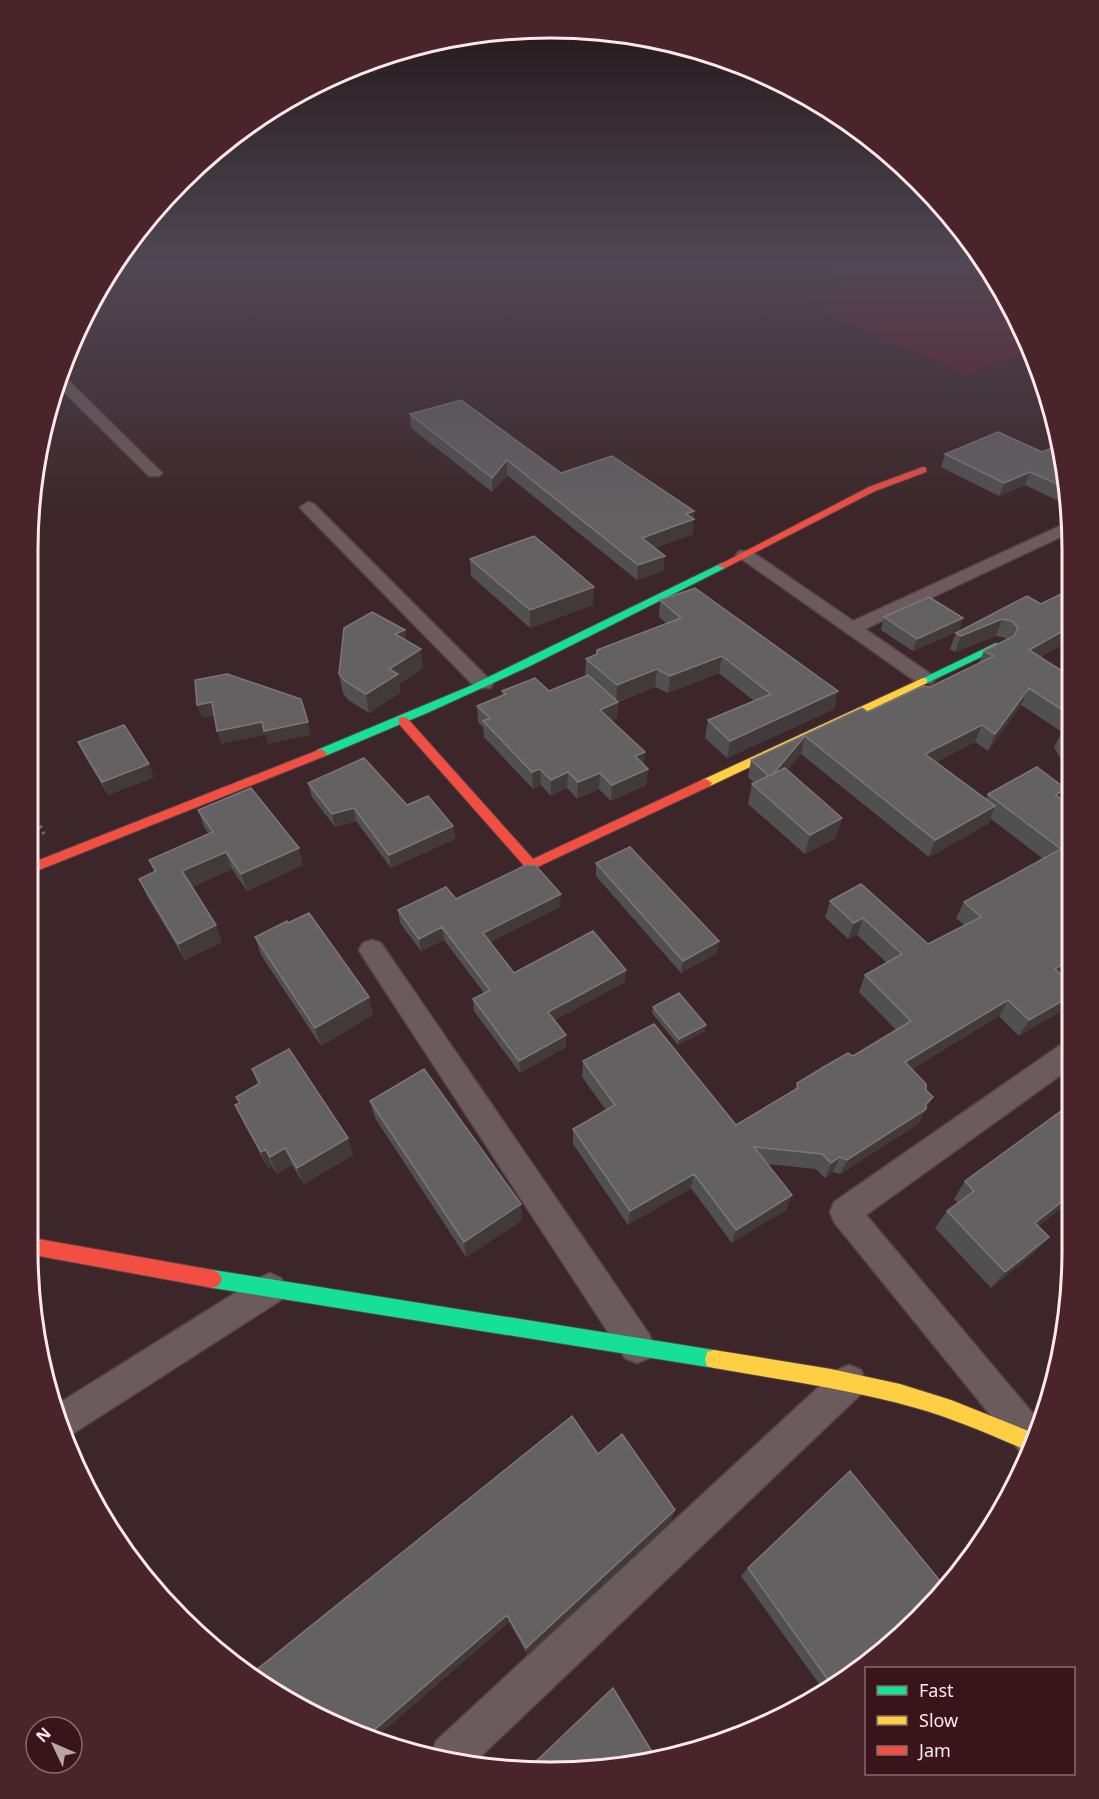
<svg xmlns="http://www.w3.org/2000/svg" width="1099" height="1799" font-family="'Noto Sans',sans-serif">
<style>
.green{fill:#611c2a}
.lines{fill:none;stroke-linecap:round;stroke-linejoin:round}
.street-casing{stroke:#564346;stroke-width:3}
.fast-casing{stroke:#564346;stroke-width:2}
.slow-casing{stroke:#564346;stroke-width:2}
.jam-casing{stroke:#564346;stroke-width:2}
.path{stroke:#726364;stroke-width:4;stroke-dasharray:3 4;stroke-linecap:butt}
.street{fill:#6c5b5c;fill-rule:evenodd}
.fast{fill:#16e098;fill-rule:evenodd}
.slow{fill:#ffcf43;fill-rule:evenodd}
.jam{fill:#f24e42;fill-rule:evenodd}
.wall{fill:#515051}
.shaded-wall{fill:#41393a}
.building{fill:#636162;stroke:#7c7677;stroke-width:1.5}
.rim{fill:none;stroke:#fde8e9;stroke-width:3}
</style>
<rect width="100%" height="100%" fill="#3c2629"/>
<path class="green" d="M 831,264 L 985,264 L 1002,289 L 1031,352 L 967,375 L 795,300 L 850,284 L 817,268 Z"/>
<g class="lines">
<g class="street-casing">
<path id="street" d="M 60,375 L 64,376 L 159,470 L 162,473 L 159,476 L 149,476 L 57,385 Z
M 308,502 L 314,504 L 490,680 L 493,684 L 490,688 L 476,688 L 302,510 L 300,507 Z
M 1071,521 L 1071,532 L 865,629 L 932,675 L 935,679 L 932,683 L 918,683 L 736,555 L 739,551 L 751,551 L 853,621 Z
M 372,940 L 381,943 L 649,1334 L 654,1346 L 649,1358 L 637,1363 L 625,1358 L 363,957 L 359,950 L 363,943 Z
M 1069,1043 L 1069,1069 L 866,1215 L 1040,1422 L 1028,1457 L 1022,1454 L 834,1222 L 830,1212 L 834,1202 L 1059,1046 Z
M 270,1273 L 281,1278 L 286,1289 L 281,1300 L 66,1438 L 55,1417 L 53,1407 L 259,1278 Z
M 849,1365 L 861,1370 L 866,1382 L 861,1394 L 477,1760 L 432,1753 L 436,1741 L 837,1370 Z"/>
</g>
<g class="fast-casing">
<path id="fast" d="M 722,563 L 725,564 L 725,568 L 528,667 L 427,713 L 325,756 L 321,757 L 315,753 L 317,750 L 470,686 Z
M 996,643 L 1001,646 L 1000,648 L 927,683 L 919,683 L 917,681 Z
M 213,1270 L 714,1350 L 721,1352 L 723,1359 L 721,1366 L 714,1368 L 213,1288 L 207,1285 L 204,1279 L 207,1273 Z"/>
</g>
<g class="slow-casing">
<path id="slow" d="M 923,678 L 927,679 L 927,683 L 710,786 L 706,787 L 700,783 L 702,780 Z
M 714,1350 L 831,1369 L 900,1384 L 951,1400 L 1036,1434 L 1031,1452 C 993,1436 955,1419 916,1408 C 850,1389 781,1380 714,1368 L 707,1366 L 705,1359 L 707,1352 Z"/>
</g>
<g class="jam-casing">
<path id="jam" d="M 923,467 L 926,468 L 926,472 L 875,491 L 725,568 L 717,566 L 869,487 Z
M 403,717 L 407,718 L 533,859 L 702,780 L 706,779 L 712,783 L 710,786 L 531,870 L 526,868 L 399,724 L 399,718 Z
M 321,749 L 327,753 L 325,756 L 29,874 L 29,864 Z
M 27,1237 L 213,1270 L 219,1273 L 222,1279 L 219,1285 L 213,1288 L 28,1254 Z"/>
</g>
<path class="path" d="M 30,807 L 44,834"/>
<use href="#street" class="street"/>
<use href="#fast" class="fast"/>
<use href="#slow" class="slow"/>
<use href="#jam" class="jam"/>
</g>
<path class="wall" d="M 410,414 L 561,473 L 693,519 L 693,534 L 655,548 L 663,571 L 637,580 L 507,475 L 492,492 L 411,428 Z
M 1057,446 L 1069,506 L 1025,485 L 999,496 L 941,467 L 945,454 L 1042,452 Z
M 470,559 L 593,605 L 530,628 L 471,576 Z
M 1071,589 L 1070,640 L 1040,657 L 1070,676 L 1070,764 L 1065,766 L 1054,747 L 1062,732 L 1021,705 L 988,751 L 975,742 L 936,762 L 986,799 L 988,794 L 1061,799 L 1070,805 L 1069,971 L 1062,975 L 1019,1036 L 999,1016 L 912,1069 L 926,1090 L 933,1097 L 918,1124 L 840,1174 L 833,1172 L 825,1178 L 816,1169 L 767,1164 L 787,1209 L 732,1243 L 691,1188 L 628,1225 L 573,1144 L 573,1129 L 606,1110 L 582,1077 L 583,1061 L 736,1125 L 795,1090 L 797,1083 L 853,1056 L 896,1030 L 859,992 L 865,975 L 887,963 L 857,935 L 848,939 L 825,917 L 830,901 L 928,944 L 964,925 L 956,918 L 964,902 L 1043,859 L 990,818 L 988,824 L 929,857 L 801,754 L 787,770 L 836,838 L 805,854 L 748,804 L 752,784 L 754,783 L 748,777 L 751,760 L 862,708 L 868,712 L 930,687 L 979,663 L 984,651 L 1007,640 L 1005,638 L 996,636 L 955,652 L 950,649 L 956,633 L 1041,604 Z
M 660,600 L 838,691 L 834,709 L 727,758 L 705,738 L 708,720 L 754,701 L 719,673 L 668,693 L 655,687 L 618,702 L 617,718 L 611,721 L 644,765 L 648,769 L 646,785 L 611,801 L 599,789 L 577,799 L 567,788 L 551,796 L 541,785 L 533,789 L 484,737 L 483,727 L 478,722 L 477,706 L 503,695 L 502,691 L 549,691 L 585,676 L 586,659 L 666,623 L 659,617 Z
M 884,617 L 963,618 L 959,631 L 913,651 L 881,630 Z
M 407,641 L 423,668 L 399,684 L 400,693 L 369,713 L 348,700 L 343,693 L 339,674 Z
M 78,742 L 154,777 L 108,795 L 84,755 Z
M 308,783 L 407,805 L 453,826 L 455,839 L 391,868 L 356,821 L 335,827 L 312,797 Z
M 198,810 L 303,865 L 247,891 L 232,869 L 192,887 L 222,942 L 185,960 L 147,896 L 139,879 L 154,872 L 149,860 L 209,834 L 204,827 Z
M 596,863 L 719,941 L 716,954 L 681,973 L 596,876 Z
M 456,899 L 560,907 L 490,942 L 514,973 L 626,970 L 625,982 L 555,1020 L 566,1035 L 566,1047 L 520,1073 L 474,1011 L 473,999 L 484,993 L 444,940 L 421,951 L 400,923 L 398,910 Z
M 255,937 L 369,997 L 373,1015 L 321,1046 L 261,955 Z
M 653,1007 L 705,1031 L 678,1045 L 652,1013 Z
M 252,1069 L 348,1138 L 353,1155 L 304,1184 L 292,1165 L 277,1174 L 272,1166 L 268,1168 L 243,1122 L 235,1105 L 239,1103 L 236,1097 L 258,1085 Z
M 370,1101 L 522,1220 L 466,1257 L 375,1118 Z
M 1068,1106 L 1068,1184 L 1067,1185 L 1068,1187 L 1068,1199 L 1059,1210 L 1038,1226 L 1034,1253 L 991,1288 L 935,1228 L 947,1211 L 958,1203 L 954,1199 L 965,1181 Z
M 598,1454 L 671,1521 L 527,1654 L 509,1622 L 373,1740 L 259,1684 Z
M 748,1568 L 867,1664 L 822,1688 L 741,1576 Z"/>
<path class="shaded-wall" d="M 507,460 L 507,475 L 492,492 L 492,478 Z
M 1030,472 L 1025,485 L 999,496 L 1004,483 Z
M 694,511 L 693,534 L 641,553 L 642,538 L 686,514 Z
M 665,556 L 663,571 L 637,580 L 638,565 Z
M 594,587 L 593,605 L 530,628 L 530,610 Z
M 963,618 L 959,631 L 913,651 L 917,639 Z
M 1002,619 L 996,636 L 955,652 L 961,636 Z
M 1070,627 L 1070,640 L 1022,666 L 1029,650 Z
M 405,630 L 408,649 L 395,634 Z
M 421,649 L 423,668 L 399,684 L 400,693 L 369,713 L 366,694 L 389,669 Z
M 722,656 L 719,673 L 668,693 L 670,676 Z
M 657,669 L 655,687 L 616,702 L 617,685 Z
M 1029,688 L 1021,705 L 988,751 L 995,734 Z
M 838,691 L 834,709 L 727,758 L 730,741 Z
M 212,702 L 216,716 L 202,718 L 197,705 Z
M 618,702 L 617,718 L 599,726 L 600,710 Z
M 262,722 L 308,722 L 311,735 L 268,744 L 266,735 L 221,744 L 217,731 Z
M 982,725 L 975,742 L 919,771 L 925,754 Z
M 805,736 L 801,754 L 767,794 L 770,777 Z
M 645,752 L 644,768 L 635,756 Z
M 1070,757 L 1070,764 L 1065,766 Z
M 149,764 L 154,777 L 108,795 L 102,782 Z
M 540,769 L 541,785 L 533,789 L 532,772 Z
M 648,769 L 646,785 L 611,801 L 612,785 Z
M 568,772 L 567,788 L 551,796 L 551,780 Z
M 600,773 L 599,789 L 577,799 L 578,782 Z
M 1066,789 L 1057,806 L 1055,795 Z
M 995,806 L 988,824 L 929,857 L 935,840 Z
M 354,808 L 356,821 L 335,827 L 332,814 Z
M 842,818 L 836,838 L 805,854 L 810,835 Z
M 453,826 L 455,839 L 391,868 L 389,855 Z
M 299,848 L 303,865 L 247,891 L 241,874 Z
M 226,852 L 232,869 L 189,888 L 182,871 Z
M 561,894 L 560,907 L 484,945 L 483,933 Z
M 863,918 L 857,935 L 848,939 L 854,923 Z
M 216,925 L 222,942 L 185,960 L 178,944 Z
M 442,927 L 444,940 L 421,951 L 419,939 Z
M 719,941 L 716,954 L 681,973 L 683,961 Z
M 1069,960 L 1069,971 L 1045,985 L 1055,969 Z
M 626,970 L 625,982 L 548,1024 L 548,1012 Z
M 369,997 L 373,1015 L 321,1046 L 315,1028 Z
M 1069,997 L 1069,1007 L 1019,1036 L 1029,1020 Z
M 1008,1000 L 999,1016 L 898,1077 L 905,1062 Z
M 706,1025 L 705,1031 L 678,1045 L 679,1039 Z
M 566,1035 L 566,1047 L 520,1073 L 519,1061 Z
M 933,1097 L 918,1124 L 840,1174 L 847,1160 L 926,1104 Z
M 348,1138 L 353,1155 L 304,1184 L 297,1168 Z
M 285,1148 L 292,1165 L 277,1174 L 270,1157 Z
M 265,1149 L 272,1166 L 268,1168 L 261,1152 Z
M 840,1157 L 833,1172 L 825,1178 L 831,1163 Z
M 694,1174 L 691,1188 L 628,1225 L 630,1211 Z
M 1068,1178 L 1068,1184 L 1049,1200 L 1063,1182 Z
M 792,1195 L 787,1209 L 732,1243 L 736,1230 Z
M 1068,1197 L 1068,1199 L 1059,1210 L 1021,1240 L 1035,1223 Z
M 521,1204 L 522,1220 L 466,1257 L 464,1242 Z
M 1049,1237 L 1034,1253 L 991,1288 L 1005,1272 Z
M 675,1510 L 671,1521 L 527,1654 L 526,1648 Z
M 507,1615 L 509,1622 L 373,1740 L 366,1737 Z"/>
<path class="building" d="M 461,400 L 561,473 L 612,456 L 694,511 L 686,514 L 694,519 L 642,538 L 665,556 L 638,565 L 507,460 L 492,478 L 410,414 Z
M 998,432 L 1042,452 L 1057,446 L 1066,488 L 1030,472 L 1004,483 L 945,454 Z
M 534,536 L 594,587 L 530,610 L 470,559 Z
M 695,588 L 838,691 L 730,741 L 708,720 L 771,694 L 722,656 L 670,676 L 657,669 L 617,685 L 586,659 L 597,654 L 597,650 L 681,618 L 660,600 Z
M 1071,589 L 1070,627 L 1029,650 L 1070,676 L 1070,715 L 1029,688 L 995,734 L 982,725 L 925,754 L 995,806 L 935,840 L 805,736 L 773,774 L 769,776 L 751,760 L 862,708 L 868,712 L 923,686 L 930,687 L 994,656 L 984,651 L 1014,636 L 1018,628 L 1012,621 L 1002,619 L 961,636 L 956,633 L 1027,596 L 1041,604 Z
M 929,597 L 963,618 L 917,639 L 884,617 Z
M 372,612 L 405,630 L 395,634 L 421,649 L 389,669 L 398,674 L 366,694 L 345,681 L 339,674 L 344,628 Z
M 227,674 L 301,699 L 308,722 L 264,731 L 262,722 L 217,731 L 212,702 L 197,705 L 195,680 Z
M 588,675 L 618,702 L 600,710 L 645,752 L 635,756 L 648,769 L 612,785 L 600,773 L 578,782 L 568,772 L 551,780 L 540,769 L 532,772 L 483,721 L 490,718 L 477,706 L 506,694 L 502,691 L 535,678 L 549,691 Z
M 124,725 L 149,764 L 102,782 L 78,742 Z
M 1070,726 L 1070,743 L 1063,730 Z
M 364,758 L 407,805 L 428,796 L 453,826 L 389,855 L 354,808 L 332,814 L 308,783 Z
M 1037,767 L 1066,789 L 1055,795 L 1070,805 L 1069,960 L 1055,969 L 1069,981 L 1069,997 L 1029,1020 L 1008,1000 L 905,1062 L 926,1084 L 926,1090 L 933,1097 L 926,1104 L 926,1109 L 847,1160 L 840,1157 L 831,1163 L 822,1154 L 754,1147 L 792,1195 L 736,1230 L 694,1174 L 630,1211 L 573,1129 L 615,1105 L 583,1061 L 654,1024 L 736,1125 L 798,1088 L 797,1083 L 827,1065 L 848,1053 L 853,1056 L 911,1021 L 865,975 L 902,954 L 863,918 L 854,923 L 830,901 L 861,884 L 928,944 L 981,917 L 964,902 L 1061,849 L 988,794 Z
M 785,768 L 842,818 L 810,835 L 752,784 Z
M 251,788 L 299,848 L 241,874 L 226,852 L 182,871 L 216,925 L 178,944 L 139,879 L 156,871 L 149,860 L 213,832 L 198,810 Z
M 630,847 L 719,941 L 683,961 L 596,863 Z
M 526,865 L 535,865 L 561,894 L 483,933 L 514,973 L 593,931 L 626,970 L 548,1012 L 566,1035 L 519,1061 L 473,999 L 490,990 L 442,927 L 419,939 L 398,910 L 446,887 L 456,899 Z
M 309,913 L 369,997 L 315,1028 L 255,937 L 287,921 L 288,923 Z
M 679,993 L 706,1025 L 679,1039 L 653,1007 Z
M 289,1049 L 348,1138 L 297,1168 L 285,1148 L 270,1157 L 265,1149 L 261,1152 L 235,1105 L 240,1103 L 236,1097 L 260,1083 L 252,1069 Z
M 424,1069 L 521,1204 L 464,1242 L 370,1101 Z
M 1068,1106 L 1068,1178 L 1063,1182 L 1068,1187 L 1068,1197 L 1035,1223 L 1049,1237 L 1005,1272 L 947,1211 L 974,1191 L 965,1181 Z
M 572,1416 L 598,1454 L 622,1434 L 675,1510 L 526,1648 L 507,1615 L 366,1737 L 259,1684 L 250,1675 Z
M 850,1471 L 945,1587 L 867,1664 L 831,1684 L 748,1568 Z
M 613,1688 L 654,1755 L 549,1772 L 528,1769 Z"/>
<linearGradient id="sky" x2="0" y2="1"><stop stop-color="#211517"/><stop offset="0.51" stop-color="#504754"/><stop offset="1" stop-color="#504754" stop-opacity="0"/></linearGradient>
<rect width="1099" height="516" fill="url(#sky)"/>
<path d="M0 0H1099V1799H0ZM550 38H550A512 512 0 0 1 1062 550V1250A512 512 0 0 1 550 1762H550A512 512 0 0 1 38 1250V550A512 512 0 0 1 550 38Z" fill="#49252b" fill-rule="evenodd"/>
<path class="rim" d="M550 38H550A512 512 0 0 1 1062 550V1250A512 512 0 0 1 550 1762H550A512 512 0 0 1 38 1250V550A512 512 0 0 1 550 38Z"/>
<rect x="865" y="1667" width="210" height="108" fill="#39141a" stroke="#87696d" stroke-width="1.5"/>
<rect x="877" y="1686" width="30" height="9" fill="#16e098" stroke="#87696d" stroke-width="1.5"/>
<text x="919" y="1697" font-size="18" fill="#fde8e9">Fast</text>
<rect x="877" y="1716" width="30" height="9" fill="#ffcf43" stroke="#87696d" stroke-width="1.5"/>
<text x="919" y="1727" font-size="18" fill="#fde8e9">Slow</text>
<rect x="877" y="1746" width="30" height="9" fill="#f24e42" stroke="#87696d" stroke-width="1.5"/>
<text x="919" y="1757" font-size="18" fill="#fde8e9">Jam</text>
<g transform="translate(54 1745) rotate(314)"><circle r="28" fill="#39141a" stroke="#87696d" stroke-width="1.5"/>
<path d="M0-4.5L10 22L0 15L-10 22Z" fill="#b9a4a6"/>
<text y="-9" font-size="16" font-weight="bold" text-anchor="middle" fill="#fde8e9">N</text>
</g>
</svg>
